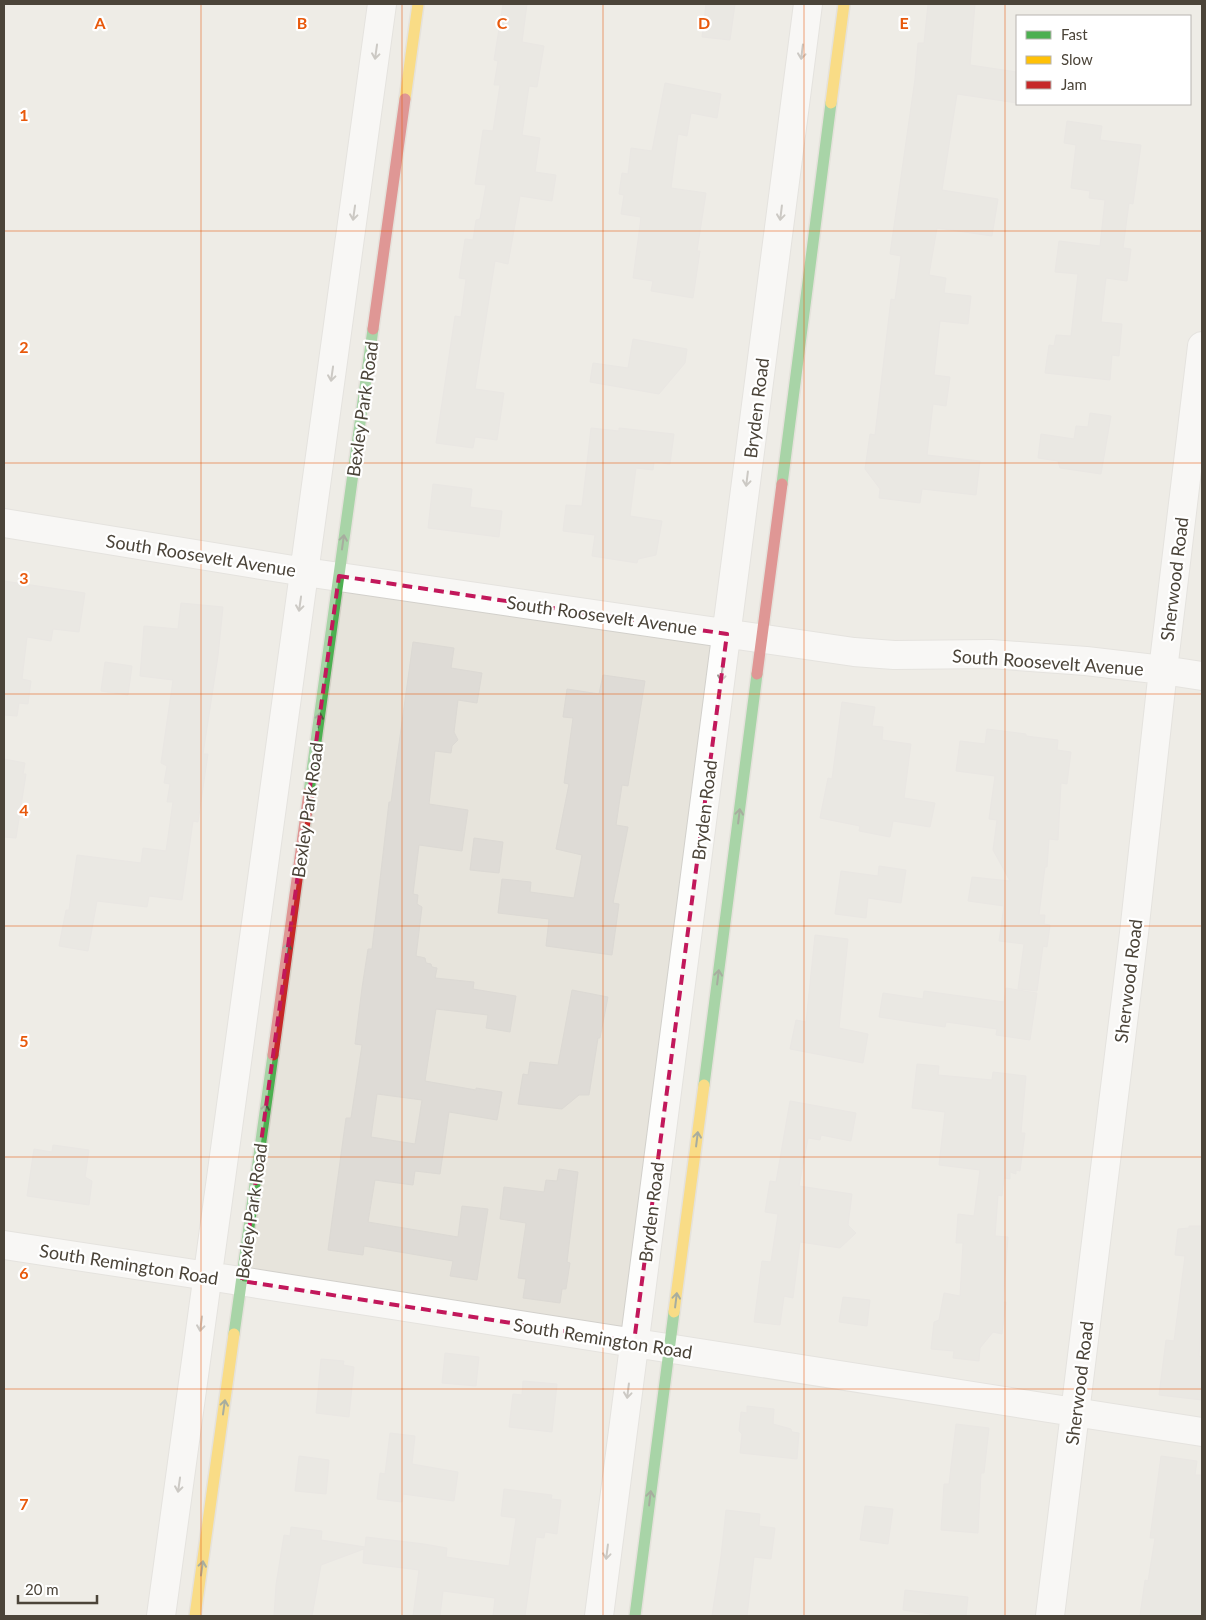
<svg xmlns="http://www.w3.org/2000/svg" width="1206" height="1620" font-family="Lato,sans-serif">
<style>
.residential{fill:#e7e4dc;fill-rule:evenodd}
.building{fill:#dedbd6;stroke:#dcd9d4;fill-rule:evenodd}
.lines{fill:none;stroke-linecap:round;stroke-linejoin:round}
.street-casing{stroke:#d2d0cb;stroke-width:30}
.fast-casing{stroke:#d3cfc5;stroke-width:14}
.slow-casing{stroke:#d3cfc5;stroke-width:14}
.jam-casing{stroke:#d3cfc5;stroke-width:14}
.street{stroke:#fdfdfc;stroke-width:28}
.fast{stroke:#4caf50;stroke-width:11}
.slow{stroke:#ffc107;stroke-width:11}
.jam{stroke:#c62828;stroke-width:11}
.oneway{stroke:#9b9791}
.oneway2{stroke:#4b593e}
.marked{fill:none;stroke:#c2185b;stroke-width:4;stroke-dasharray:10 6;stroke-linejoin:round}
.grid{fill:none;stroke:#e8590c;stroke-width:1;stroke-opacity:0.55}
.labels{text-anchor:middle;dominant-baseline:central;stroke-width:4.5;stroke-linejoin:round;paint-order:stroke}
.street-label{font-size:18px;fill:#4b4439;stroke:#fff}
.grid-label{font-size:16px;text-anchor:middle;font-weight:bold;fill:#e8590c;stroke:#fff;stroke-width:4.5;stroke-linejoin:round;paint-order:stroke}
</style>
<rect width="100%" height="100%" fill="#f4f2ee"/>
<path class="residential" d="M 4,4 L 1202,4 L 1202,1616 L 4,1616 ZM 1017,16 L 1190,16 L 1190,104 L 1017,104 Z"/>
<path class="building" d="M 503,4 L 527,4 L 522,42 L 544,46 L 537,87 L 529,86 L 522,135 L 540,138 L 535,172 L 556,175 L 552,201 L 520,196 L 508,264 L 495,261 L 475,389 L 504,393 L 497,440 L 475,437 L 473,448 L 436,443 L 455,316 L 461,317 L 466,279 L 459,278 L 465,239 L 473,240 L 476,220 L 480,219 L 486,185 L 475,184 L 483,130 L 493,131 L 500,85 L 494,85 L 498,61 L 494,60 Z
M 706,4 L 735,4 L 730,40 L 702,37 Z
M 928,4 L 975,4 L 970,65 L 1017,72 L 1017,103 L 957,94 L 942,190 L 998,199 L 992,236 L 937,228 L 929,275 L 946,278 L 944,293 L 971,296 L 968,324 L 940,321 L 934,375 L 950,377 L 946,406 L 933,404 L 927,455 L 980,461 L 976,495 L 922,489 L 920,503 L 879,498 L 880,489 L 865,469 L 870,434 L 875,435 L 891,299 L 895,300 L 901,256 L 890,254 L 915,79 L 918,43 L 924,43 Z
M 665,83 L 721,94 L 717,118 L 691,113 L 687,136 L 678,134 L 671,188 L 706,193 L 697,251 L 700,251 L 693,298 L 651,291 L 653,281 L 633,278 L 641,217 L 621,214 L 624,195 L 619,194 L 622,173 L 628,174 L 631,148 L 652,151 Z
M 1067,121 L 1102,126 L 1100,140 L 1141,145 L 1133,204 L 1129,203 L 1123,248 L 1131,249 L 1127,281 L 1106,278 L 1101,322 L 1122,324 L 1119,356 L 1112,355 L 1110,380 L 1045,373 L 1049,345 L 1054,346 L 1056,335 L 1071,336 L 1078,274 L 1055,272 L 1059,241 L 1100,246 L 1105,200 L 1089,198 L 1090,191 L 1071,188 L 1076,145 L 1064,143 Z
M 633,339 L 687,349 L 685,363 L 659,394 L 590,382 L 593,363 L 628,368 Z
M 1090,413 L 1111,416 L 1101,474 L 1060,468 L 1058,461 L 1038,458 L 1041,434 L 1074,439 L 1076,426 L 1088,427 Z
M 591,428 L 619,431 L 619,428 L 674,434 L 670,464 L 654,462 L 653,470 L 636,468 L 630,516 L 662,521 L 656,555 L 638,559 L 637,563 L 592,556 L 595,535 L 563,531 L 566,505 L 582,506 Z
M 433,484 L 472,489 L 470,507 L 502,511 L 499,537 L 428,528 Z
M 4,581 L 85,593 L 79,632 L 53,629 L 51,641 L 27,637 L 22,679 L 31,681 L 28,704 L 19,703 L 17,716 L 4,715 Z
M 181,603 L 223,607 L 218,656 L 203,754 L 208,754 L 198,822 L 193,821 L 182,900 L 149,896 L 147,907 L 97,901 L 88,951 L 59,946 L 66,910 L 69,910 L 77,855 L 141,863 L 143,848 L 166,851 L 173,802 L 167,802 L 170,784 L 164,783 L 167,766 L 161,763 L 173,680 L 140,676 L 144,626 L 178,629 Z
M 413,642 L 454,648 L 451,668 L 482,673 L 477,703 L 458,700 L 454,732 L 458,740 L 452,746 L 451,753 L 435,751 L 429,804 L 468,810 L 462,851 L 419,845 L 413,894 L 418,895 L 417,904 L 422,907 L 416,956 L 425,958 L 426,963 L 431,964 L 432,967 L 437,968 L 435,978 L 474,982 L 473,989 L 516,996 L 510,1032 L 486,1028 L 488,1015 L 436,1009 L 425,1081 L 476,1090 L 476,1088 L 502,1092 L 497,1120 L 449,1112 L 440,1174 L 415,1171 L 413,1185 L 375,1180 L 368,1222 L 458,1237 L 462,1206 L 488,1209 L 477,1280 L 450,1276 L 453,1261 L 364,1246 L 363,1255 L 328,1250 L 346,1118 L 351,1118 L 362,1045 L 355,1044 L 362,988 L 368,949 L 372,949 L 389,802 L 391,802 ZM 377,1094 L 422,1100 L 415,1144 L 371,1137 Z
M 105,662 L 132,666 L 128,695 L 101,691 Z
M 603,675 L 645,681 L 628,786 L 622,785 L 616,825 L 628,827 L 613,903 L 619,904 L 612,955 L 546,946 L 549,919 L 498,913 L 502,879 L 531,882 L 530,892 L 574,898 L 582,855 L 556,849 L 569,784 L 564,783 L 573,718 L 563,717 L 567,689 L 599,694 Z
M 842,702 L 875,707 L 872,726 L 883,727 L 882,740 L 911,744 L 904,798 L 935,803 L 930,827 L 893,821 L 890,837 L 859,831 L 860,826 L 820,818 L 828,778 L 832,779 Z
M 987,729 L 1026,734 L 1026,736 L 1058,740 L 1057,750 L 1071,752 L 1067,784 L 1061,783 L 1058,840 L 1049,839 L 1047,867 L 1045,867 L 1039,915 L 1045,915 L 1044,924 L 1050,925 L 1047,947 L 1043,946 L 1037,991 L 1018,989 L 1024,944 L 999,941 L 1004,906 L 968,901 L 972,877 L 1010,881 L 993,850 L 997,820 L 989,819 L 995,776 L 956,771 L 960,741 L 985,744 Z
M 4,759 L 25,763 L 23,774 L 26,774 L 16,838 L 4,837 Z
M 474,838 L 503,842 L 499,873 L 470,870 Z
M 879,866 L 906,870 L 901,903 L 868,898 L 866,918 L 835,914 L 841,871 L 878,876 Z
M 815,935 L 848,939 L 839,1028 L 868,1034 L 863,1063 L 790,1049 L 796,1020 L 806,1022 Z
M 1006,988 L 1037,993 L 1030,1040 L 996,1035 L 997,1029 L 946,1022 L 945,1027 L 879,1017 L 883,993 L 923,999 L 924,991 L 1004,1002 Z
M 572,990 L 608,997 L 600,1038 L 598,1038 L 589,1095 L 579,1095 L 562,1109 L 518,1104 L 523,1074 L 528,1075 L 530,1062 L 558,1065 Z
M 917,1064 L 939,1066 L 938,1075 L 992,1080 L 993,1072 L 1026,1076 L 1021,1133 L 1025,1133 L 1020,1171 L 1016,1170 L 1016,1174 L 1010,1172 L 1010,1179 L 1004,1178 L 1002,1196 L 998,1195 L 995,1236 L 1008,1237 L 1003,1302 L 1006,1302 L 1002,1334 L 993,1332 L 980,1348 L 979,1361 L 953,1358 L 954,1351 L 931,1349 L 934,1322 L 939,1320 L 944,1293 L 960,1296 L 963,1243 L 956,1243 L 958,1214 L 974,1216 L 980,1170 L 939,1165 L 945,1112 L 912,1108 Z
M 790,1101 L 856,1113 L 851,1141 L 821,1135 L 820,1140 L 808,1138 L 799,1186 L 852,1194 L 848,1225 L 856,1233 L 840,1248 L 800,1242 L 793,1298 L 784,1296 L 780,1325 L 754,1322 L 762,1261 L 771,1262 L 778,1214 L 765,1212 L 770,1181 L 776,1182 Z
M 53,1145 L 89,1150 L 85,1177 L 92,1181 L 89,1205 L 27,1196 L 34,1149 L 52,1152 Z
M 559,1169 L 578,1172 L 567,1262 L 570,1263 L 566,1289 L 562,1289 L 560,1303 L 523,1298 L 526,1279 L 518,1278 L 526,1223 L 500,1219 L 504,1187 L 544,1192 L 546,1180 L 557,1181 Z
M 1189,1226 L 1202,1226 L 1202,1317 L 1199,1356 L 1202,1357 L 1202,1400 L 1159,1395 L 1166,1340 L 1174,1341 L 1185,1256 L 1175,1255 L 1178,1229 L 1189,1228 Z
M 843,1297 L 870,1300 L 867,1326 L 839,1322 Z
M 445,1353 L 479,1357 L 476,1386 L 442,1383 Z
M 321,1359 L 344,1361 L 343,1365 L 354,1367 L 349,1417 L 316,1413 Z
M 523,1381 L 557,1384 L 552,1432 L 509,1427 L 513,1394 L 522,1395 Z
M 747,1406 L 774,1409 L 773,1424 L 791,1429 L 792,1432 L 799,1433 L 797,1459 L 740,1453 L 742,1434 L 739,1431 L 741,1412 L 747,1413 Z
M 956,1424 L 989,1428 L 984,1473 L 981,1473 L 978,1533 L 941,1530 L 944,1484 L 949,1484 Z
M 390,1433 L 415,1436 L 412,1464 L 458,1472 L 454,1501 L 403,1494 L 402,1502 L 377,1499 L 380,1473 L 385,1474 Z
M 299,1456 L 329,1460 L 326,1494 L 295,1491 Z
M 1161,1456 L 1197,1461 L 1195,1475 L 1202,1475 L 1202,1616 L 1140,1616 L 1145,1580 L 1148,1581 L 1155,1538 L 1150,1538 Z
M 504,1489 L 552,1495 L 551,1499 L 561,1500 L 557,1534 L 545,1532 L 544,1538 L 536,1537 L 525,1616 L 493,1616 L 495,1598 L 443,1591 L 440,1616 L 413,1616 L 419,1570 L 363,1563 L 364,1549 L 321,1565 L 312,1616 L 274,1616 L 276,1585 L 284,1535 L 290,1536 L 291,1527 L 322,1531 L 321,1540 L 365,1547 L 366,1537 L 424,1544 L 447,1548 L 446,1557 L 509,1566 L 516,1518 L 501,1516 Z
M 865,1506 L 893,1509 L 888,1544 L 860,1540 Z
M 726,1510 L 760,1514 L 759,1526 L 775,1528 L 771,1559 L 754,1557 L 747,1616 L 712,1616 L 721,1556 Z
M 905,1590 L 968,1597 L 966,1616 L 930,1616 L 930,1614 L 903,1610 Z"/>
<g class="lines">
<g class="street-casing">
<path id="street" d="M 4,523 L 305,572 L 854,652 L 894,655 L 991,654 L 1086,661 L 1163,670 L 1202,676
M 4,1245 L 208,1276 L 1202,1432
M 161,1616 L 382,4
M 599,1616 L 808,4
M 1050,1616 L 1134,933 L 1163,670 L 1202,346"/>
</g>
<g class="fast-casing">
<path id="fast" d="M 782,484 L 831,103
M 309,792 L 373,329
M 704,1085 L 757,674
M 234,1334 L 273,1055
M 635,1616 L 674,1312"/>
</g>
<g class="slow-casing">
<path id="slow" d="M 405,99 L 418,4
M 831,103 L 844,4
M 674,1312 L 704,1085
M 195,1616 L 234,1334"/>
</g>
<g class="jam-casing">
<path id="jam" d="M 373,329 L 405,99
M 757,674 L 782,484
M 273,1055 L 309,792"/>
</g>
<use href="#street" class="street"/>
<use href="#fast" class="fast"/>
<use href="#slow" class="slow"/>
<use href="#jam" class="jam"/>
</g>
<defs><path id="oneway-shaft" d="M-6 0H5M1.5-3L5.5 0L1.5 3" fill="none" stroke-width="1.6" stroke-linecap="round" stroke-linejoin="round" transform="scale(1.25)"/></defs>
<g class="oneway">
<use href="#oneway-shaft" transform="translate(376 52) rotate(98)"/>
<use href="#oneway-shaft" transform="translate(802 52) rotate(97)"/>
<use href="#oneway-shaft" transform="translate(354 213) rotate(98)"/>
<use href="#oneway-shaft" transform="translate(781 213) rotate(97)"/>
<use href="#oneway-shaft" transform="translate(332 374) rotate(98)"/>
<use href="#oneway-shaft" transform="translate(747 479) rotate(97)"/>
<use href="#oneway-shaft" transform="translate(300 604) rotate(98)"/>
<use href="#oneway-shaft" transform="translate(722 674) rotate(97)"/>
<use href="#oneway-shaft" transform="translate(201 1324) rotate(98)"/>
<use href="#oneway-shaft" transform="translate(628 1391) rotate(97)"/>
<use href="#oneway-shaft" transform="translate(179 1485) rotate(98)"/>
<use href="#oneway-shaft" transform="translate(607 1552) rotate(97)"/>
</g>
<g class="oneway2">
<use href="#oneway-shaft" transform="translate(343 542) rotate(-82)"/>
<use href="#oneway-shaft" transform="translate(319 720) rotate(-82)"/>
<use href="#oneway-shaft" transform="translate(739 816) rotate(-83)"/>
<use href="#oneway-shaft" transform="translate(287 950) rotate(-82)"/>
<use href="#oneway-shaft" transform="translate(718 977) rotate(-83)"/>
<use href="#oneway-shaft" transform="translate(265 1111) rotate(-82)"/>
<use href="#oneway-shaft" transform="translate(697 1139) rotate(-83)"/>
<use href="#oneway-shaft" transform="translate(676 1300) rotate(-83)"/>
<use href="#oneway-shaft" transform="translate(224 1407) rotate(-82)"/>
<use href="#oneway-shaft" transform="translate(650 1498) rotate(-83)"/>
<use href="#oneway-shaft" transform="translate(202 1568) rotate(-82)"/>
</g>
<path d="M0 0H1206V1620H0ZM 339,576 L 727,634 L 634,1342 L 242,1281 Z" fill="#f4f2ee" fill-opacity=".55" fill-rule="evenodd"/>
<path class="marked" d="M 339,576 L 727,634 L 634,1342 L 242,1281 Z"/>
<path class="grid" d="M 201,4 L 201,1616M 402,4 L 402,1616M 603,4 L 603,1616M 804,4 L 804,1616M 1005,4 L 1005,1616M 4,231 L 1202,231M 4,463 L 1202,463M 4,694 L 1202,694M 4,926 L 1202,926M 4,1157 L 1202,1157M 4,1389 L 1202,1389"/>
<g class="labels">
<g class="street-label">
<text transform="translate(756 408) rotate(-83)">Bryden Road</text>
<text transform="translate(362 409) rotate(-82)">Bexley Park Road</text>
<text transform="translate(201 555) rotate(9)">South Roosevelt Avenue</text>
<text transform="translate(1174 579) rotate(-83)">Sherwood Road</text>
<text transform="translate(602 615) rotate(8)">South Roosevelt Avenue</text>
<text transform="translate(1048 662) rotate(4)">South Roosevelt Avenue</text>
<text transform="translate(307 810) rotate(-82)">Bexley Park Road</text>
<text transform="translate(704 810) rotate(-83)">Bryden Road</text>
<text transform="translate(1128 981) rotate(-83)">Sherwood Road</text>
<text transform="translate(251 1211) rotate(-82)">Bexley Park Road</text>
<text transform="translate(651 1212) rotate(-83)">Bryden Road</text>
<text transform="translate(129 1264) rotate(9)">South Remington Road</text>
<text transform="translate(603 1338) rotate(9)">South Remington Road</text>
<text transform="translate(1079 1383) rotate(-83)">Sherwood Road</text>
</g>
</g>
<g class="grid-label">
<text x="100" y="29">A</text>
<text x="302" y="29">B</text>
<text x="502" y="29">C</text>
<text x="704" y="29">D</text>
<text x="904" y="29">E</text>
<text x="24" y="121">1</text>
<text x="24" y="353">2</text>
<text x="24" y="584">3</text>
<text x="24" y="816">4</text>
<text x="24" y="1047">5</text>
<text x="24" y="1279">6</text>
<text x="24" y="1510">7</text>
</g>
<rect width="1206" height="1620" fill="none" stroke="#4b4439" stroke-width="10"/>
<rect x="1016" y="15" width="175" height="90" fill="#ffffff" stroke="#b7b4b0"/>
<rect x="1026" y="31" width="25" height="8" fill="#4caf50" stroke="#b7b4b0"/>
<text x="1061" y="40" font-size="15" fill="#4b4439">Fast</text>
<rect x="1026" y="56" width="25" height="8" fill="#ffc107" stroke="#b7b4b0"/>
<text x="1061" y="65" font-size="15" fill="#4b4439">Slow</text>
<rect x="1026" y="81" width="25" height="8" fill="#c62828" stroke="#b7b4b0"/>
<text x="1061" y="90" font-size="15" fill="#4b4439">Jam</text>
<path d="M18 1595v8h79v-8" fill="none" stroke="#4b4439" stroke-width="2.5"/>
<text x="25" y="1595" font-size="15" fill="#4b4439" stroke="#ffffff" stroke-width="4" paint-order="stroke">20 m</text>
</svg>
